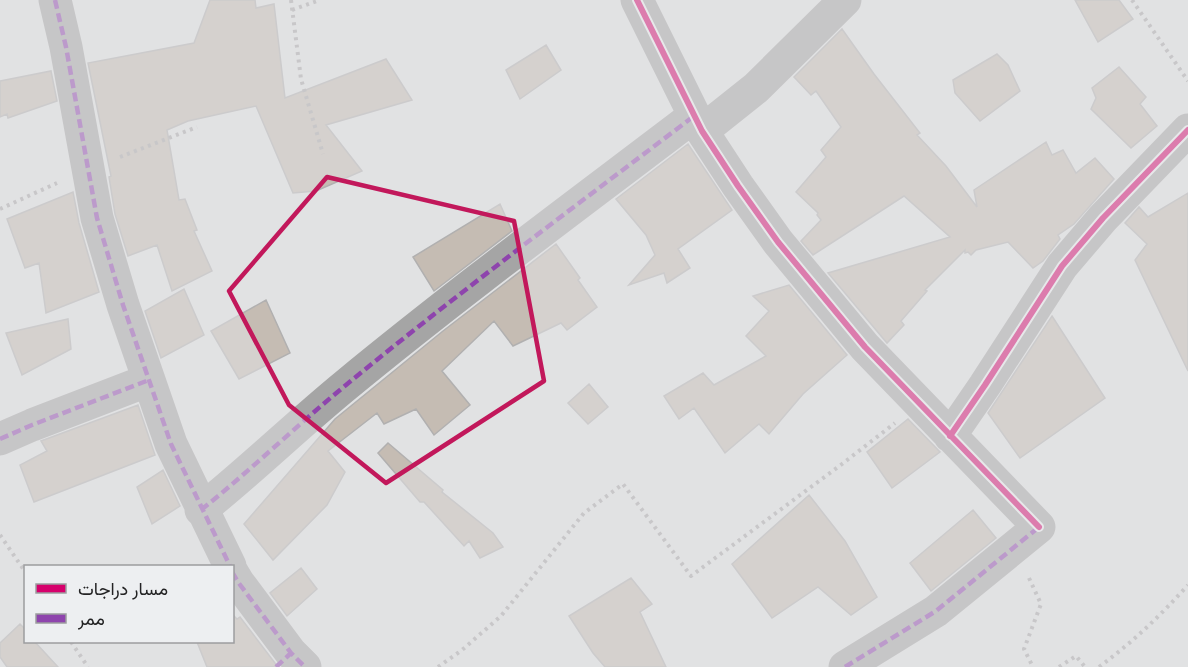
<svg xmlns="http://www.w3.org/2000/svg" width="1188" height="667" font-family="'Archivo Narrow',Vazirmatn,sans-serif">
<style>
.building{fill:#c5bcb3;stroke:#b1b0b0;stroke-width:1.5}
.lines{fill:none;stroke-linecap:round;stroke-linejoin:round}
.path{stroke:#a8a7a8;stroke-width:4;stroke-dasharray:3 4.5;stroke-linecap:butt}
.street{stroke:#a5a5a5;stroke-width:33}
.quiet{stroke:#8e44ad;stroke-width:4.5;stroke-dasharray:9 4.5;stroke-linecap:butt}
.cycleway-casing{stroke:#edeff1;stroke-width:10}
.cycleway{stroke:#d6006c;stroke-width:6}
.marked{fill:none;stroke:#c2185b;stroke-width:4.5;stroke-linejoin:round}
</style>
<rect width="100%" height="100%" fill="#e1e2e3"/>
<path class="building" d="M 210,0 L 255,0 L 256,8 L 274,4 L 285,98 L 386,59 L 412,100 L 326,125 L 362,171 L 316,191 L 293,193 L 256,106 L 188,121 L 167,130 L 179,200 L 185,199 L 197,230 L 194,231 L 212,271 L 172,291 L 157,245 L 128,256 L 115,214 L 109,177 L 111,176 L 88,63 L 194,43 Z
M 1075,0 L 1119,0 L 1133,19 L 1098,42 Z
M 842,29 L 874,74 L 920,133 L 917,135 L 946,166 L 977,207 L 974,190 L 1046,142 L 1052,155 L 1063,150 L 1076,173 L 1095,158 L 1114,179 L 1074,224 L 1058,235 L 1060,239 L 1043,261 L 1033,268 L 1008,242 L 976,250 L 971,255 L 968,252 L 965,253 L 965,250 L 925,290 L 927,291 L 901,321 L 904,325 L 887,343 L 828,273 L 950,237 L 904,196 L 813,255 L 801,241 L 821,220 L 817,215 L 818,213 L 796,192 L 826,157 L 821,150 L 841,127 L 816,91 L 811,95 L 794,77 Z
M 546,45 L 561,70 L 520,99 L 506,70 Z
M 997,54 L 1008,65 L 1020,91 L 980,121 L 955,93 L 953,80 Z
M 1119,67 L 1146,97 L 1140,104 L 1157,126 L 1131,148 L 1091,109 L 1096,98 L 1092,88 Z
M 51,71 L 57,101 L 8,118 L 7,114 L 0,117 L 0,81 Z
M 688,144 L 732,210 L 678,249 L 690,268 L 667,283 L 664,273 L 629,285 L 655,255 L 646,235 L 616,199 Z
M 73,192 L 79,223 L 99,292 L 46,313 L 39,263 L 25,268 L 7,219 Z
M 1188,193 L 1188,371 L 1135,260 L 1147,244 L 1125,223 L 1139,207 L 1148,217 Z
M 500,204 L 512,231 L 434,291 L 413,257 Z
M 556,244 L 580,278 L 578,280 L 597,307 L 567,330 L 561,323 L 513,346 L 494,321 L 442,371 L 470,405 L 434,435 L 416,409 L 384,424 L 377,413 L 328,451 L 345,472 L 327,505 L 273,560 L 244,524 L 335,419 L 443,331 Z
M 789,285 L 847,355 L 803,394 L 769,434 L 759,424 L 725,453 L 694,408 L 679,419 L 664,396 L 703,373 L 714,385 L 766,356 L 746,336 L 769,311 L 753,296 Z
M 184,289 L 204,335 L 161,358 L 145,311 Z
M 266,300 L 290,353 L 239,379 L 211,331 Z
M 1052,316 L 1105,398 L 1020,458 L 988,413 Z
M 68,319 L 71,349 L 22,375 L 6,333 Z
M 589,384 L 608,407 L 588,424 L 568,403 Z
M 138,405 L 155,455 L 34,502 L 20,465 L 47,451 L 41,441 Z
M 908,419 L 940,452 L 892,488 L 867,452 Z
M 388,443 L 443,490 L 442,492 L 493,533 L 503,547 L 480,558 L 469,541 L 464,546 L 424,502 L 420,502 L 378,453 Z
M 163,470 L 180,506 L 152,524 L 137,487 Z
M 809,495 L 845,541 L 877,597 L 851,615 L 818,587 L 772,618 L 732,564 Z
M 973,510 L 996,538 L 931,591 L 910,563 Z
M 301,568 L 317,589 L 287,616 L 270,593 Z
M 631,578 L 652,604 L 640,612 L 666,667 L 605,667 L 593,653 L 569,616 Z
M 232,614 L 237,619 L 240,617 L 278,667 L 207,667 L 197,642 L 232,642 Z
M 20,624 L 26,630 L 26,642 L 35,642 L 58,667 L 7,667 L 0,657 L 0,643 Z"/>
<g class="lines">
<path class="path" d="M 291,0 L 301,79 L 323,154
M 1132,0 L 1188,81
M 292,10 L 320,0
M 120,157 L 197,127
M 0,209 L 57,183
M 0,535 L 26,573
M 1029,578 L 1041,604 L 1024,649 L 1033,667
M 71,642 L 88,667
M 438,667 L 462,650 L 501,616 L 584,513 L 623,484 L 691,576 L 842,464 L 895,423
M 1059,667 L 1076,656 L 1085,667
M 1099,667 C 1134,641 1159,617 1188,585"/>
<path class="street" d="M 55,0 L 66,47 L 97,218 L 123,305 L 171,444 L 230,566
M 637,0 L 702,131 L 738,186 L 778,242 L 865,347 L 1039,527 L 936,611 L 845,667
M 702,131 L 756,88 L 845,0
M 950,436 L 985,385 L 1062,266 L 1103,218 L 1188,130
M 0,439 L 32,425 L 149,380
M 201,510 C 251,470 296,426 346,385 C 459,292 577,205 694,116
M 232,572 L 238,582 L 291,653 L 305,667"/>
<path class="quiet" d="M 55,0 L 66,47 L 97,218 L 123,305 L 171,444 L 230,566
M 0,439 L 32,425 L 149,380
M 201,510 C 251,470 296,426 346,385 C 459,292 577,205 694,116
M 232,572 L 238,582 L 291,653 L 305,667
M 276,667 L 291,653
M 845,667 L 936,611 L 1039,527"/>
<g class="cycleway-casing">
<path id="cycleway" d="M 637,0 L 702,131 L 738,186 L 778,242 L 865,347 L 1039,527
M 950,436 L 985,385 L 1062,266 L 1103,218 L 1188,130"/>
</g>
<use href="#cycleway" class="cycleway"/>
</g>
<path d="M0 0H1188V667H0ZM 327,177 L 514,221 L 544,381 L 386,483 L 289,405 L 229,291 Z" fill="#e1e2e3" fill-opacity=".55" fill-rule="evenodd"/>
<path class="marked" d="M 327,177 L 514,221 L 544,381 L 386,483 L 289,405 L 229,291 Z"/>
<rect x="24" y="565" width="210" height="78" fill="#edeff1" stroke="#9c9d9f" stroke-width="1.5"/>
<rect x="36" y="584" width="30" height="9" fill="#d6006c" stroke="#9c9d9f" stroke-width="1.5"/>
<text x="78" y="595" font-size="18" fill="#232324">مسار دراجات</text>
<rect x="36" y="614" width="30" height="9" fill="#8e44ad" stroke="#9c9d9f" stroke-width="1.5"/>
<text x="78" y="625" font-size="18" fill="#232324">ممر</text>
</svg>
